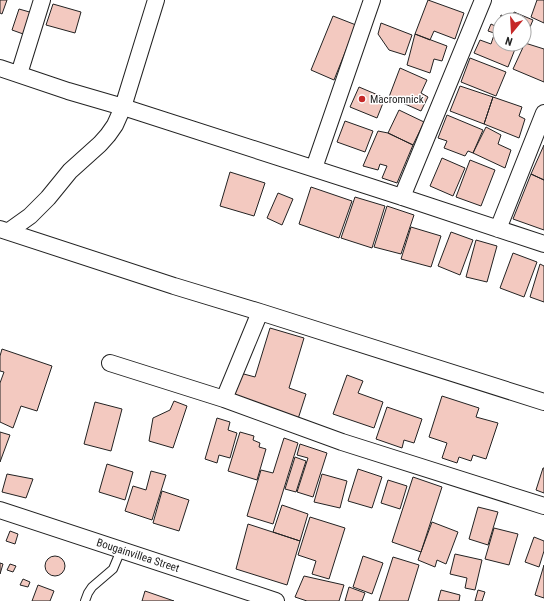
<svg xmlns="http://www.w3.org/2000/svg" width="544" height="601" font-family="'Roboto Condensed',sans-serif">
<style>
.building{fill:#f3c9c0;stroke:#222}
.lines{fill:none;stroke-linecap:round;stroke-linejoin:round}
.lane-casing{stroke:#222;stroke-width:10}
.street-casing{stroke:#222;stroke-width:18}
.lane{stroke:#fff;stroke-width:8}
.street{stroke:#fff;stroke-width:16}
.poi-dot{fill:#c62828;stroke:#fff;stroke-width:1.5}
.labels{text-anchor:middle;stroke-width:3;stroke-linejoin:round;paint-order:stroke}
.poi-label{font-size:11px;fill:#222;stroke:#fff;text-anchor:start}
.street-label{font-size:11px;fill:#222;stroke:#fff}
</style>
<rect width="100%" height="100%" fill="#fff"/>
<path class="building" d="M0 0H7L2 14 0 13Z
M428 0 464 13 455 39 434 31 430 40 415 34Z
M537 0H544V23L531 17Z
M53 4 81 12 75 33 46 25Z
M19 9 33 13 26 35 12 30Z
M514 12 533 20 525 39 524 20H517V18L513 16Z
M501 15 512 19V20H500V35L488 31 491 24 497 27Z
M333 16 356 25 334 80 311 70Z
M381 23 412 35 405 55 389 50 378 34Z
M415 34 447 46 442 61 434 59 430 73 407 65Z
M494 35 500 37V44H517L508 67 474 53 480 40 491 44Z
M525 43 544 49V82L513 69Z
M470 58 506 72 496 96 461 82Z
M400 68 427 80 421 93 428 97 421 111 389 97Z
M460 86 493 97 484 124 450 111Z
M359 87 385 98 377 118 350 107Z
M493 97 522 107 519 116 525 119 519 138 484 124Z
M399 110 424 122 413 145 388 133Z
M447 115 483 130 473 153 468 151 465 156 444 148 447 141 438 138Z
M345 121 373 131 365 152 337 142Z
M486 127 501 135 498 144 511 150 505 168 473 153Z
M378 131 388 133 413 145 397 183 382 178 387 166 380 164 378 170 363 166Z
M544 145V180L531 174Z
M442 158 465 168 453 196 430 186Z
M470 160 495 170 481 206 456 197Z
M230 172 265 183 254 216 220 206Z
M531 174 544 180V230L513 219Z
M311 187 352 201 339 238 299 224Z
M278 193 293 199 282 225 267 218Z
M355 197 385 206 372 248 341 238Z
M387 206 414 215 401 254 374 247Z
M411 227 441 236 431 267 401 259Z
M451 232 473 240 460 275 438 266Z
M476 240 497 246 487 282 466 277Z
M513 253 537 262 524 297 500 288Z
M540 264 544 266V302L530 297Z
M270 328 304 338 289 388 306 394 298 419 234 396 240 373 255 377Z
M2 349 52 366 37 411 21 406 13 428 0 422V383L4 372 0 371V356Z
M347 375 363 381 358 393 383 402 374 428 333 414Z
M442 396 479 408 476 417 498 423 486 459 473 455 471 461 459 457 457 463 442 458 447 443 429 437Z
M174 401 187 406 173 448 149 441 153 418 170 410Z
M95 402 122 409 111 451 84 444Z
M387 407 422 419 414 443 404 440 402 448 376 439Z
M217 418 230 422 228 430 237 433 230 458 219 455 217 463 205 459Z
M0 432 10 435 0 462Z
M240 432 254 436 253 440 260 443 259 447 266 449 257 480 228 471Z
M284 438 298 443 273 524 247 516 261 470 273 473Z
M300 444 327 453 313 497 297 492 308 458 297 455Z
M295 457 306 461 296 492 285 489Z
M107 464 133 472 125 500 99 492Z
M543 468H544V493L536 490Z
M358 469 382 477 372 508 348 501Z
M151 471 166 475 152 520 125 511 133 486 146 490Z
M7 474 33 479 26 498 2 492Z
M322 474 347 481 340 508 314 502Z
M413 477 442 487 421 552 392 542Z
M388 480 407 486 400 509 381 503Z
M162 491 189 500 179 531 153 523Z
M282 505 308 514 300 541 273 532Z
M478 507 498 512 488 545 469 539Z
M310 517 345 528 329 579 312 574 316 561 298 555Z
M432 522 458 532 446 564 437 560 435 567 418 560Z
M248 524 300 541 287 585 236 569Z
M494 528 518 534 509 565 485 559Z
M10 531 18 534 15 544 6 541Z
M534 537 544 541V551L539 567 525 562Z
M455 554 482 560 475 590 465 588 467 578 450 574Z
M363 556 383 563 372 594 353 587Z
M45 566a10 10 0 1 1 20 0a10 10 0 1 1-20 0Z
M393 557 419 565 408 601H379Z
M0 563 3 564 0 574Z
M10 564 16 566 13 572 7 570Z
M544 565V598L535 595Z
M304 576 344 585 339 601H307L295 597Z
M23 579 30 582 28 587 20 585Z
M38 585 54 591 50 601H32Z
M349 587 365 593 362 601H345Z
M441 590 460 595 459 601H438Z
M478 590 485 592 482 601H475Z
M145 591 174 601H142Z"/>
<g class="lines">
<defs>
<path id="lane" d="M85 601 88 593 92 587 113 569 121 550"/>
<path id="street" d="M0 68 68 91 123 107 402 197 544 244
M19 74 42 0
M314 168 372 0
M402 197 483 0
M0 229 174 286 260 312 544 402
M498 229 544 113
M9 231 30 216 48 198 70 171 100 144 108 135 115 125 123 107 156 0
M110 363 224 399 342 442 544 506
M224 399 260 312
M0 510 276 601"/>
</defs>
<use href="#lane" class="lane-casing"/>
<use href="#street" class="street-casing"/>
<use href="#lane" class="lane"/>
<use href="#street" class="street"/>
</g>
<circle class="poi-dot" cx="362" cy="99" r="4"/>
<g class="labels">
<g class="poi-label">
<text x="370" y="103">Macromnick</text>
</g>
<g class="street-label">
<text transform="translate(138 555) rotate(18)" y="4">Bougainvillea Street</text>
</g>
</g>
<g transform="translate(512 32) rotate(198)"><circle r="19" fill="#ffffff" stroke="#a7a7a7"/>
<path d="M0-3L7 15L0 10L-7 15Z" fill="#c62828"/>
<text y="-6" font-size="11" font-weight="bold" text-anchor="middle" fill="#222222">N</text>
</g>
</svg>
